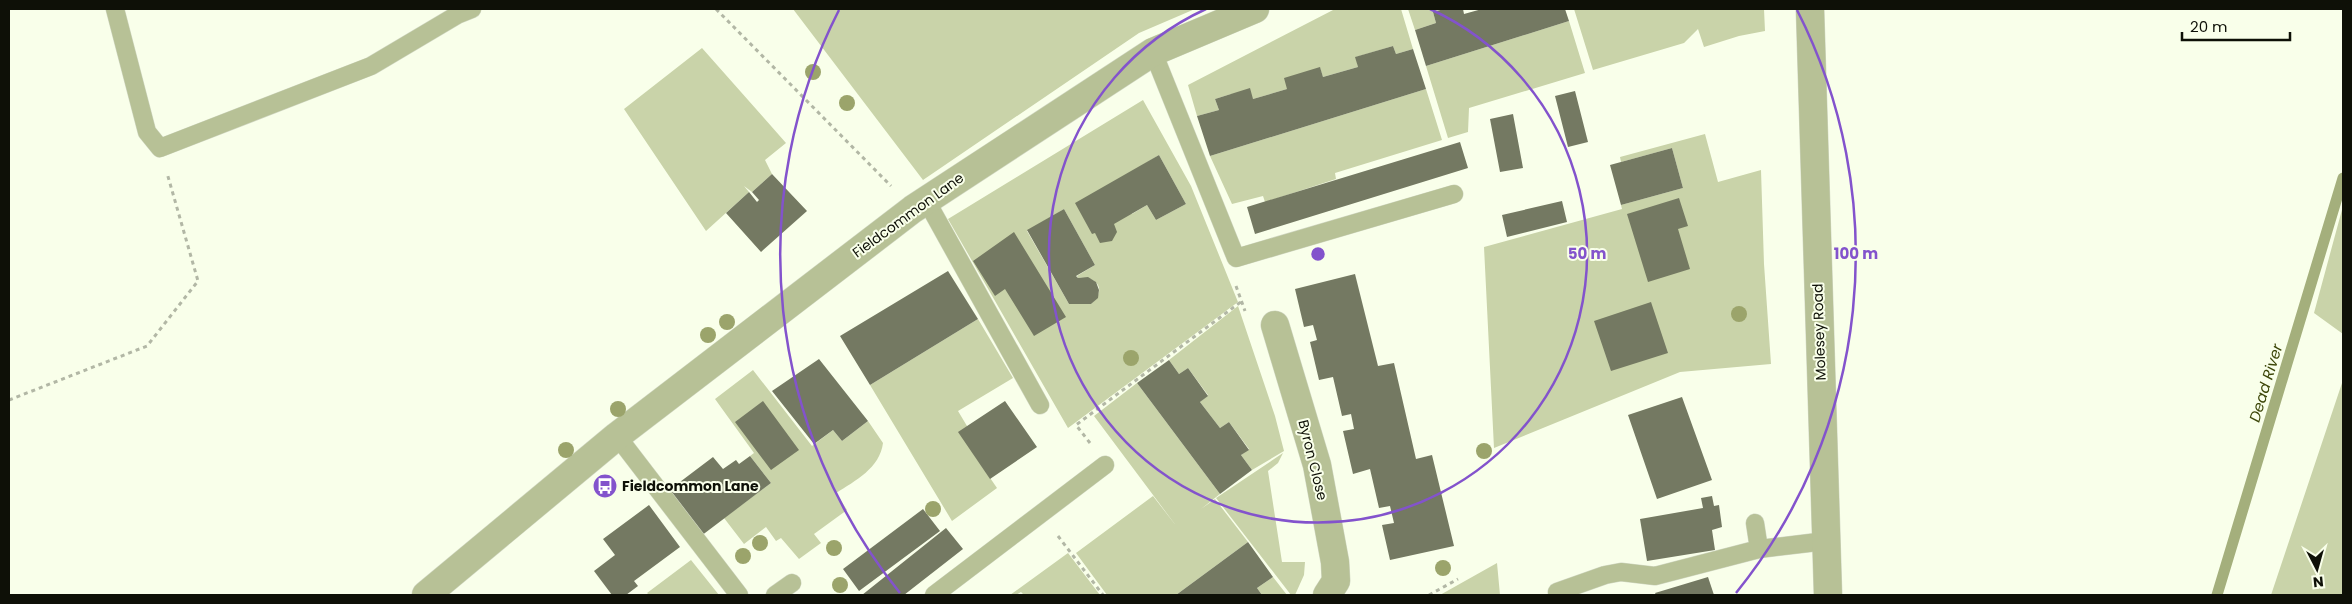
<svg xmlns="http://www.w3.org/2000/svg" width="2352" height="604" font-family="Poppins,sans-serif">
<style>
.green{fill:#c9d3a9;fill-rule:evenodd}
.lines{fill:none;stroke-linecap:round;stroke-linejoin:round}
.stream{stroke:#a4af7c;stroke-width:11}
.building{fill:#747962}
.service-casing{stroke:#d3d9c6;stroke-width:19}
.minor-casing{stroke:#d3d9c6;stroke-width:29}
.tertiary-casing{stroke:#d3d9c6;stroke-width:29}
.path{stroke:#b2b7a5;stroke-width:3;stroke-dasharray:4 4;stroke-linecap:butt}
.service{stroke:#b7c196;stroke-width:18}
.minor{stroke:#b7c196;stroke-width:28}
.tertiary{stroke:#b7c196;stroke-width:28}
.tree{fill:#9ba46b}
.ring{fill:none;stroke:#8353cc;stroke-width:2.5}
.labels{text-anchor:middle;stroke-width:4;stroke-linejoin:round;paint-order:stroke}
.street-label{font-size:14px;fill:#0e1007;stroke:#f9ffea}
.poi-label{font-size:14px;font-weight:bold;fill:#0e1007;stroke:#f9ffea;text-anchor:start}
.water-label{font-size:15px;font-style:italic;fill:#3c4608;stroke:#f9ffea}
.centre{fill:#8353cc;stroke:#f9ffea;stroke-width:2.5}
.ring-label{font-size:15px;text-anchor:middle;font-weight:bold;fill:#8353cc;stroke:#f9ffea;stroke-width:4;stroke-linejoin:round;paint-order:stroke}
</style>
<rect width="100%" height="100%" fill="#f9ffea"/>
<path class="green" d="M793 9H1195L1139 33 923 180Z
M1335 9H1401L1413 49 1396 54 1393 46 1356 57 1358 67 1323 77 1320 68 1287 89 1253 99 1231 94 1215 99 1219 110 1197 116 1188 85Z
M1408 9H1444L1433 12 1436 23 1415 30Z
M1574 9H1764L1765 31 1739 36 1704 47 1698 29 1684 43 1593 70Z
M1569 21 1585 73 1469 108 1468 132 1448 138 1426 66Z
M702 48 786 143 765 160 772 174 752 192 744 186 749 192 706 231 624 109Z
M1426 89 1442 140 1335 173 1336 179 1265 202 1263 196 1232 204 1210 156Z
M1143 100 1191 186 1238 302 1068 428 948 219ZM1159 155 1186 204 1156 220 1147 205 1132 214 1115 182ZM1064 209 1095 265 1077 276 1078 278C1098 276 1107 290 1091 304H1069L1027 231Z
M1705 134 1718 182 1761 170 1764 264 1771 364 1680 372 1494 448 1484 247 1622 209 1621 205 1683 188 1672 148 1621 162 1620 157Z
M2343 206V334L2314 313Z
M1238 306 1275 416 1284 451 1252 470 1241 455 1249 449 1229 422 1220 428 1200 402 1208 395 1188 368 1179 374 1169 360Z
M978 319 1013 378 958 411 967 426 975 456 997 488 952 521 870 385Z
M753 370 812 446 833 430 842 441 868 421 883 443C880 468 855 481 836 493L847 510 814 534 821 543 799 559 781 538 776 541 766 527 744 544 724 518 771 483 750 456 754 453 715 399Z
M2343 380V595H2271Z
M1137 383 1220 494 1201 509 1215 499 1248 542 1176 595H1107L1076 553 1153 496 1177 527 1094 416Z
M1283 453 1278 463 1268 471 1282 562H1305L1304 575 1295 595H1291L1216 498Z
M1068 553 1100 595H1024L1021 592 1016 595H1010Z
M691 560 719 595H649L647 593Z
M1497 563 1500 595H1440Z
M1273 577 1287 595H1262L1257 588Z"/>
<g class="lines">
<path class="stream" d="M2217 595 2343 178"/>
</g>
<path class="building" d="M1444 9H1463L1464 14 1482 9H1565L1569 21 1426 66 1415 30 1436 23 1433 12Z
M1393 46 1396 54 1413 49 1426 89 1210 156 1197 116 1219 110 1215 99 1250 88 1253 99 1287 89 1284 78 1320 67 1323 77 1358 67 1355 57Z
M1575 91 1588 142 1568 147 1555 96Z
M1513 114 1523 168 1500 172 1490 119Z
M1460 142 1468 168 1255 234 1247 207Z
M1672 148 1683 188 1621 205 1610 165Z
M1159 155 1186 204 1156 220 1147 205 1114 224 1117 232 1112 241 1100 243 1095 233 1092 234 1075 203Z
M772 174 807 211 761 252 726 213 749 192 757 202 759 200 752 192Z
M1679 198 1688 226 1678 229 1690 269 1648 282 1627 214Z
M1562 201 1567 222 1507 237 1502 215Z
M1064 209 1095 265 1076 276 1078 278 1088 277 1096 282 1099 290 1098 298 1091 304H1069L1027 230Z
M1014 232 1066 317 1034 336 1005 289 995 296 973 261Z
M948 271 978 319 870 385 840 336Z
M1355 274 1378 366 1394 363 1416 459 1432 455 1454 546 1390 560 1382 525 1394 523 1390 506 1379 508 1370 469 1353 474 1343 431 1354 429 1351 414 1342 416 1333 377 1319 380 1310 342 1317 340 1313 325 1304 327 1295 289Z
M1651 302 1668 353 1611 371 1594 321Z
M819 359 868 421 842 441 833 430 814 444 772 391Z
M1169 360 1179 374 1188 368 1208 396 1200 402 1220 428 1229 422 1249 450 1241 455 1252 470 1220 494 1137 383Z
M1682 397 1712 480 1657 499 1628 415Z
M763 401 799 450 771 470 735 422Z
M1005 401 1037 447 990 479 958 432Z
M750 456 771 483 701 536 668 491 713 457 723 469 736 460 739 464Z
M1712 496 1714 506 1719 505 1722 527 1712 530 1715 550 1647 561 1640 519 1703 508 1701 498Z
M649 505 680 547 634 581 638 586 626 595H612L594 571 615 555 603 539Z
M923 509 940 531 859 591 843 569Z
M946 528 963 549 904 595H862Z
M1248 542 1273 577 1257 588 1262 595H1176Z
M1708 577 1714 595H1656L1655 593Z"/>
<g class="lines">
<defs>
<path id="service" d="M115 9 147 132 160 148 371 66 457 15 472 9
M1153 52 1236 258 1454 194
M926 200 1040 405
M617 436 739 595
M1755 523 1759 549
M1557 592 1605 575 1621 572 1655 576 1759 549 1826 541
M775 595 792 583
M934 595 1105 465"/>
<path id="minor" d="M1275 325 1317 465 1335 562 1336 581 1327 595
M426 595 617 436 913 209 1153 52 1255 9"/>
<path id="tertiary" d="M1810 9 1828 595"/>
</defs>
<use href="#service" class="service-casing"/>
<use href="#minor" class="minor-casing"/>
<use href="#tertiary" class="tertiary-casing"/>
<path class="path" d="M716 9 891 186
M1236 286 1245 311
M9 400 147 346 198 281 167 173
M1090 443 1076 425 1242 301
M1058 536 1103 595
M1429 595 1458 579"/>
<use href="#service" class="service"/>
<use href="#minor" class="minor"/>
<use href="#tertiary" class="tertiary"/>
</g>
<g class="tree">
<circle cx="813" cy="72" r="8"/>
<circle cx="847" cy="103" r="8"/>
<circle cx="1739" cy="314" r="8"/>
<circle cx="727" cy="322" r="8"/>
<circle cx="708" cy="335" r="8"/>
<circle cx="1131" cy="358" r="8"/>
<circle cx="618" cy="409" r="8"/>
<circle cx="566" cy="450" r="8"/>
<circle cx="1484" cy="451" r="8"/>
<circle cx="933" cy="509" r="8"/>
<circle cx="760" cy="543" r="8"/>
<circle cx="834" cy="548" r="8"/>
<circle cx="743" cy="556" r="8"/>
<circle cx="1443" cy="568" r="8"/>
<circle cx="840" cy="585" r="8"/>
</g>
<g class="ring">
<path d="M1430 9A269 269 0 1 1 1206 9"/>
<path d="M900 593A538 538 0 0 1 839 10M1797 10A538 538 0 0 1 1736 593"/>
</g>
<defs>
<symbol id="bus-disc" viewBox="-11 -11 22 22"><circle r="9.5" fill="#8353cc" stroke="#f9ffea"/><path d="M-5-6H5V4H4V6H2V4H-2V6H-4V4H-5ZM-3.5-4V0h7V-4ZM-3.5 1.2v1.5H-2V1.2ZM2 1.2v1.5H3.5V1.2Z" fill="#fff"/></symbol>
</defs>
<g fill-rule="evenodd">
<use href="#bus-disc" x="591" y="472" width="28" height="28"/>
</g>
<g class="labels">
<g class="street-label">
<text transform="translate(908 215) rotate(-36)" y="5">Fieldcommon Lane</text>
<text transform="translate(1819 332) rotate(-92)" y="5">Molesey Road</text>
<text transform="translate(1313 460) rotate(76)" y="5">Byron Close</text>
</g>
<g class="poi-label">
<text x="622" y="491">Fieldcommon Lane</text>
</g>
<g class="water-label">
<text transform="translate(2266 383) rotate(-73)" y="5">Dead River</text>
</g>
</g>
<circle cx="1318" cy="254" r="8" class="centre"/>
<g class="ring-label">
<text x="1587" y="259">50 m</text>
<text x="1856" y="259">100 m</text>
</g>
<rect width="2352" height="604" fill="none" stroke="#0e1007" stroke-width="20"/>
<g transform="translate(2317 569) rotate(174)" stroke="#f9ffea" stroke-width="4" paint-order="stroke">
<path d="M0-4L9 19L0 12L-9 19Z" fill="#0e1007"/>
<text y="-8" font-size="14" font-weight="bold" text-anchor="middle" fill="#0e1007">N</text>
</g>
<path d="M2182 32v8h108v-8" fill="none" stroke="#0e1007" stroke-width="2.5"/>
<text x="2190" y="32" font-size="15" fill="#0e1007" stroke="#f9ffea" stroke-width="4" paint-order="stroke">20 m</text>
</svg>
